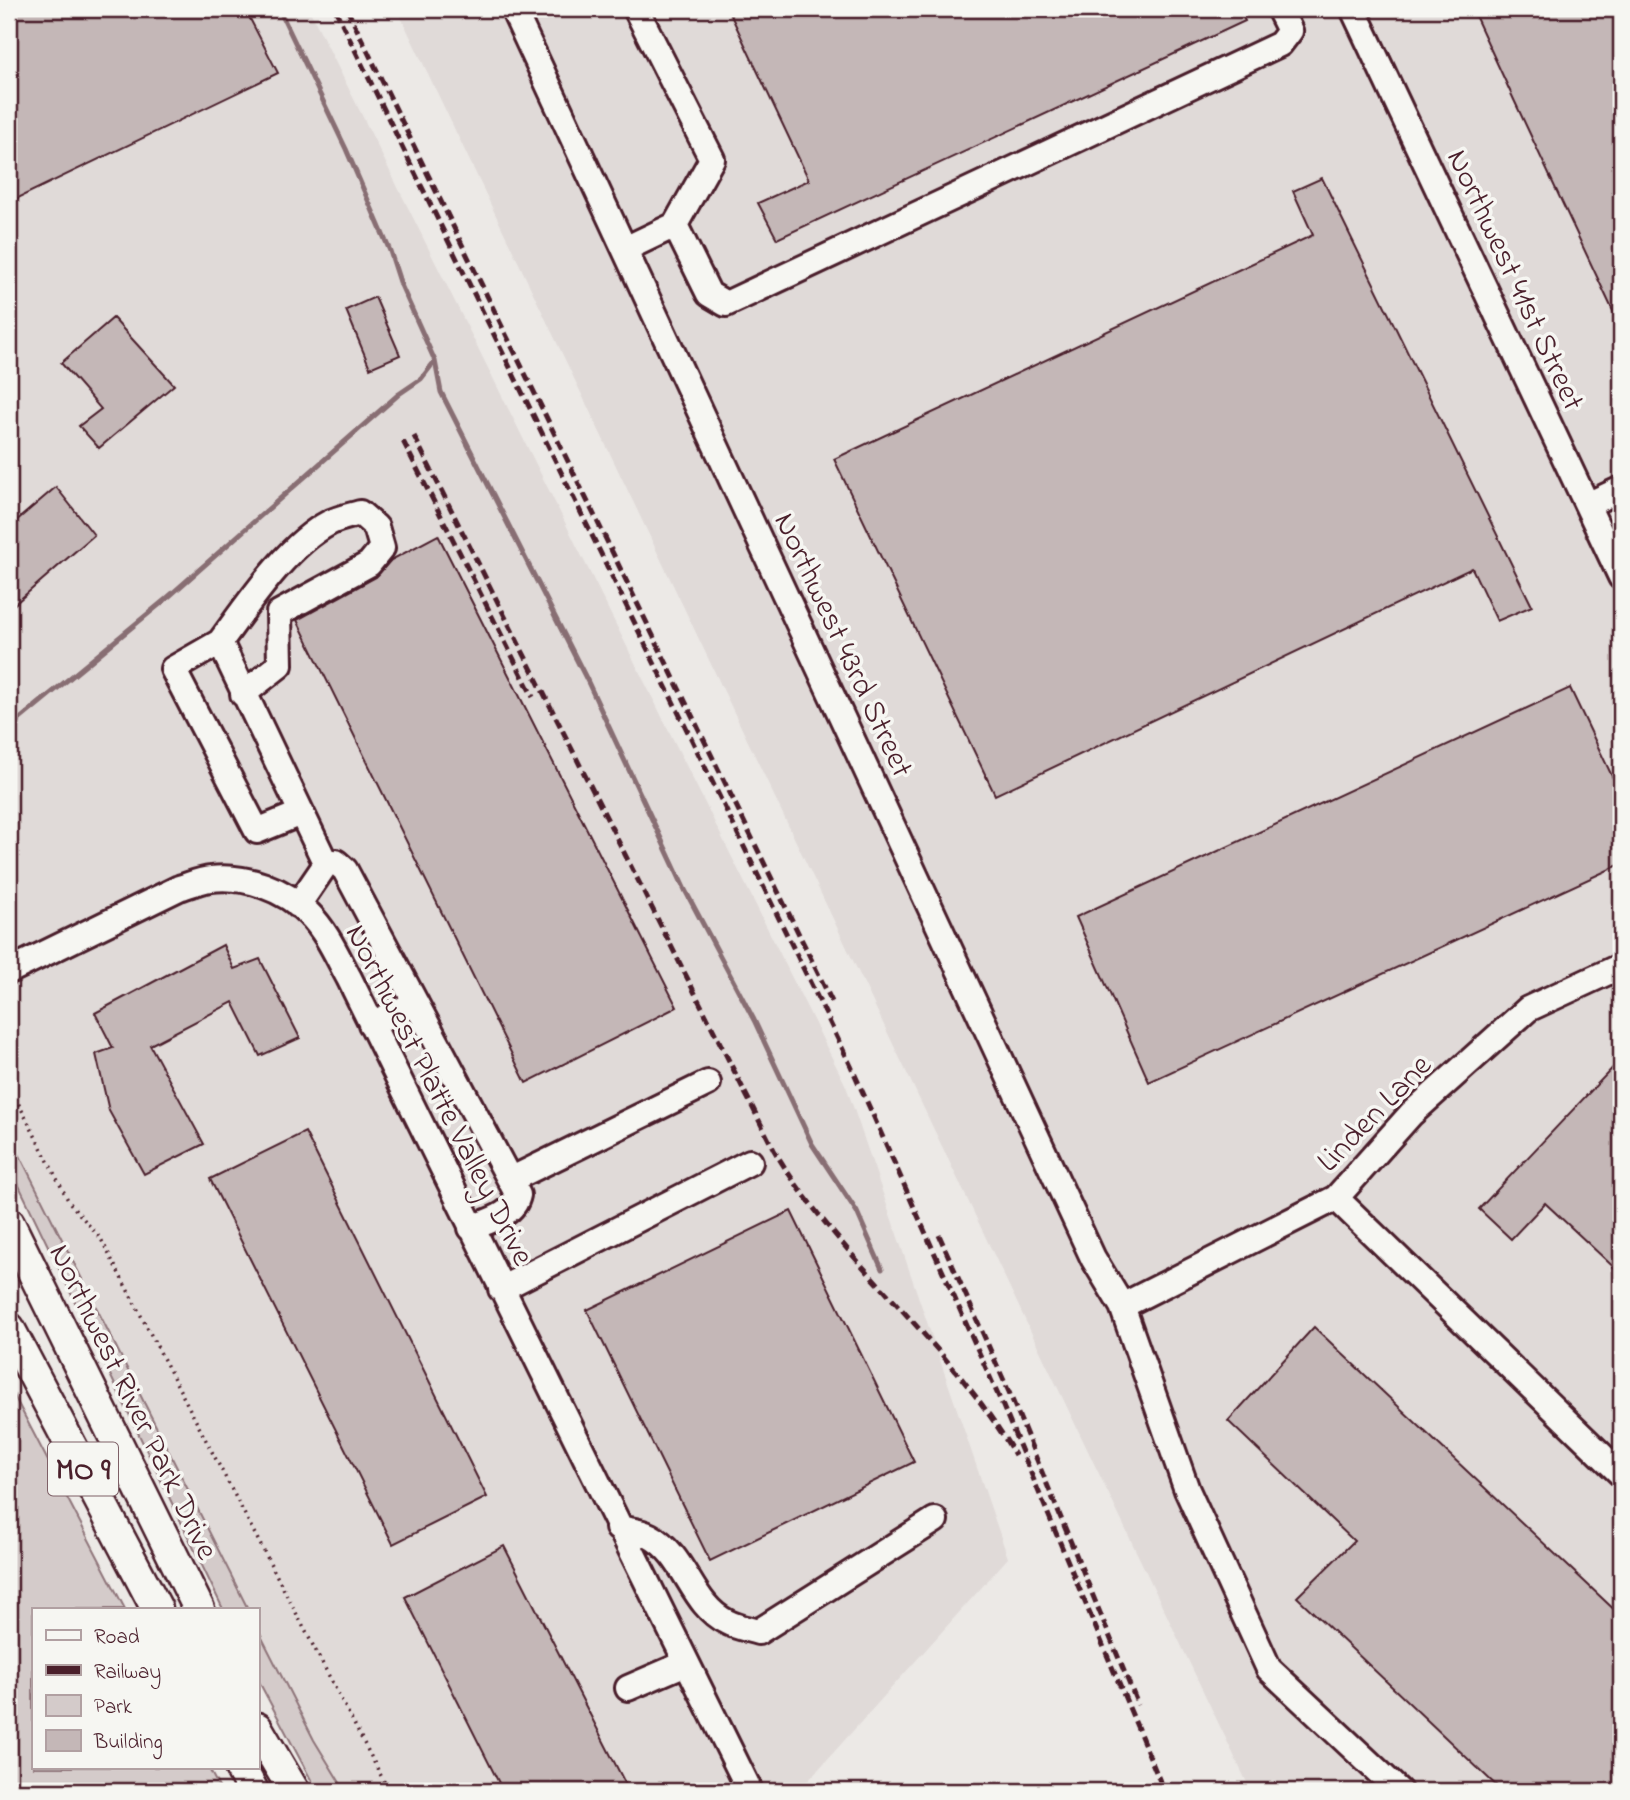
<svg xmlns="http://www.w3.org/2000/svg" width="1630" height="1800" font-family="'Indie Flower',sans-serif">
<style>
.built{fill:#e0dad8}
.green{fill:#d4cbca;stroke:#8f757a;stroke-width:2}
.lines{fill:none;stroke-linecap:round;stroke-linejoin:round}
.stream{stroke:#886e73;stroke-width:5}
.building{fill:#c4b7b7;stroke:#4a1f2b;stroke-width:2}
.minor-casing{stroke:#4a1f2b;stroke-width:30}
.major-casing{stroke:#4a1f2b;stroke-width:35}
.path{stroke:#4a1f2b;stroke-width:3.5;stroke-dasharray:2 5;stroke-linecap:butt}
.minor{stroke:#f6f6f2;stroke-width:24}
.major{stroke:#f6f6f2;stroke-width:30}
.rail{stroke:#4a1f2b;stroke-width:5;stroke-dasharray:10 5;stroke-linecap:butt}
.labels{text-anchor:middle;stroke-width:7;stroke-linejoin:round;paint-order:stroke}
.shield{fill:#f6f6f2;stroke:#7e6067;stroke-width:2}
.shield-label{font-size:30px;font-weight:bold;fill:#4a1f2b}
.street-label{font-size:32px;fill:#4a1f2b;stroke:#f6f6f2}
</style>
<rect width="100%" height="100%" fill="#ece9e6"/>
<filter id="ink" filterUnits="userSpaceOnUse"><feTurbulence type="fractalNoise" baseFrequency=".0143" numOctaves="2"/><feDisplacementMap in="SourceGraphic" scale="14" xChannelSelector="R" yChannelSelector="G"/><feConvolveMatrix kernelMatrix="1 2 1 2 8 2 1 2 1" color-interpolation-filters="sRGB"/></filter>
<g filter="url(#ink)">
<path class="built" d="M9 9H309L846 1086 1008 1558 799 1791H345L314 1740 257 1628V1609H248L9 1134Z
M397 9H1621V1791H1251Z"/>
<path class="green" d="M9 1134 248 1609H223L9 1165Z
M9 1386 125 1609H33V1767H208L221 1791H9Z
M257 1628 314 1740 345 1791H317L257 1678Z"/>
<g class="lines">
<path class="stream" d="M279 9 346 149 390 251 401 285 435 361 441 392 587 680 685 890 754 1020 812 1144 857 1212 882 1269
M9 728 166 599 399 394 421 379 435 361"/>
</g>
<path class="building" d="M9 9H245L278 73 14 200 9 190Z
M728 9H1239L1245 21 777 239 758 203 809 180Z
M1472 9H1621V328L1515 102Z
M1322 178 1532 606 1497 621 1472 568 995 795 834 459 1313 235 1293 191Z
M375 297 400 355 370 368 346 310Z
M113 318 174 385 99 448 79 426 101 409 61 363Z
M56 487 94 535 9 609V527Z
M438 535 677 1007 526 1083 297 620 376 577 391 560Z
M1570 688 1621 795V864L1149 1082 1076 917Z
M223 945 234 969 260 959 300 1038 260 1056 233 1002 150 1045 204 1144 144 1174 109 1111 96 1054 113 1048 95 1013Z
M1621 1059V1274L1545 1203 1511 1239 1479 1209Z
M305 1132 487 1497 393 1544 210 1179Z
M791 1211 914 1462 710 1561 587 1310Z
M1314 1327 1621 1616V1791H1502L1297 1597 1354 1541 1228 1421Z
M504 1546 629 1791H503L405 1597Z"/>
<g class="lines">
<defs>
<path id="minor" d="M513 9 1093 1258 1122 1306 1187 1490 1269 1669 1399 1791
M636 9 712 159 675 225 709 294 726 304 1280 44 1290 31 1279 9
M1353 9 1621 577
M625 249 675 225
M1587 505 1621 489
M220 642 173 669 257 831 301 813
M243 694 280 665 279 613 369 564 382 548 376 527 360 513C350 516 338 518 329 523 287 545 248 604 220 642L326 864
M298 905 326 864 336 862 345 870 518 1195C514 1215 488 1221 471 1228
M9 971 179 888C189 885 200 880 211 879 245 875 285 889 309 914 327 932 337 956 349 978L750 1791
M371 1024 416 1003
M510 1180 708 1083
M1336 1198 1621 1474
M501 1289 750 1162
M1122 1306 1336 1198 1411 1114 1528 1009 1621 966
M618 1528C628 1530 641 1531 650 1536 686 1555 691 1605 727 1622 736 1627 748 1629 758 1632L935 1520
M628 1688 686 1663"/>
<path id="major" d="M9 1223 199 1609
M9 1328 157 1609
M257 1728 294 1791
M240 1767 253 1791"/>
</defs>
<use href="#minor" class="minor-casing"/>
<use href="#major" class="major-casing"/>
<path class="path" d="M9 1085 69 1202 101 1239 389 1791"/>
<use href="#minor" class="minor"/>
<use href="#major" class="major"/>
<path class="rail" d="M335 9 851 1066 1002 1404 1164 1791
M347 9 834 1006
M414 436 774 1150C840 1262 950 1342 1015 1455
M403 441 533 697
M939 1235 1009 1392 1138 1705"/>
</g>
</g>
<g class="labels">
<rect class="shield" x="48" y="1442.5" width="70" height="53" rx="5"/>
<g class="shield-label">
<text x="83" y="1479">MO 9</text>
</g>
<g class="street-label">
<text transform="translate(1517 279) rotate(65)" y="11">Northwest 41st Street</text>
<text transform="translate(845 644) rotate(65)" y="11">Northwest 43rd Street</text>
<text transform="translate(441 1094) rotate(63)" y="11">Northwest Platte Valley Drive</text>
<text transform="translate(1373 1112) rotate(-46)" y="11">Linden Lane</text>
<text transform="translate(135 1401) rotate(64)" y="11">Northwest River Park Drive</text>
</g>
</g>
<rect width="1630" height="1800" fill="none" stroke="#f6f6f2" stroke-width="35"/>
<rect x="18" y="18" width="1595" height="1765" fill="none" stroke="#4a1f2b" stroke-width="2.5" filter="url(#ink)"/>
<rect x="32" y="1608" width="228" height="161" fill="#f6f6f2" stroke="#b1a0a2" stroke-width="2"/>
<rect x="46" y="1630" width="35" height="10" fill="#f6f6f2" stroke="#b1a0a2" stroke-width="2"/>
<text x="94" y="1643" font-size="21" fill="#4a1f2b">Road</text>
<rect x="46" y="1665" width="35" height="10" fill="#4a1f2b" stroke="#b1a0a2" stroke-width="2"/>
<text x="94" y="1678" font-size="21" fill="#4a1f2b">Railway</text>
<rect x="46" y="1695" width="35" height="21" fill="#d4cbca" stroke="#b1a0a2" stroke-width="2"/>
<text x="94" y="1713" font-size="21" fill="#4a1f2b">Park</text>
<rect x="46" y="1730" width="35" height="21" fill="#c4b7b7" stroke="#b1a0a2" stroke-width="2"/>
<text x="94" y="1748" font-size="21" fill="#4a1f2b">Building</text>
</svg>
